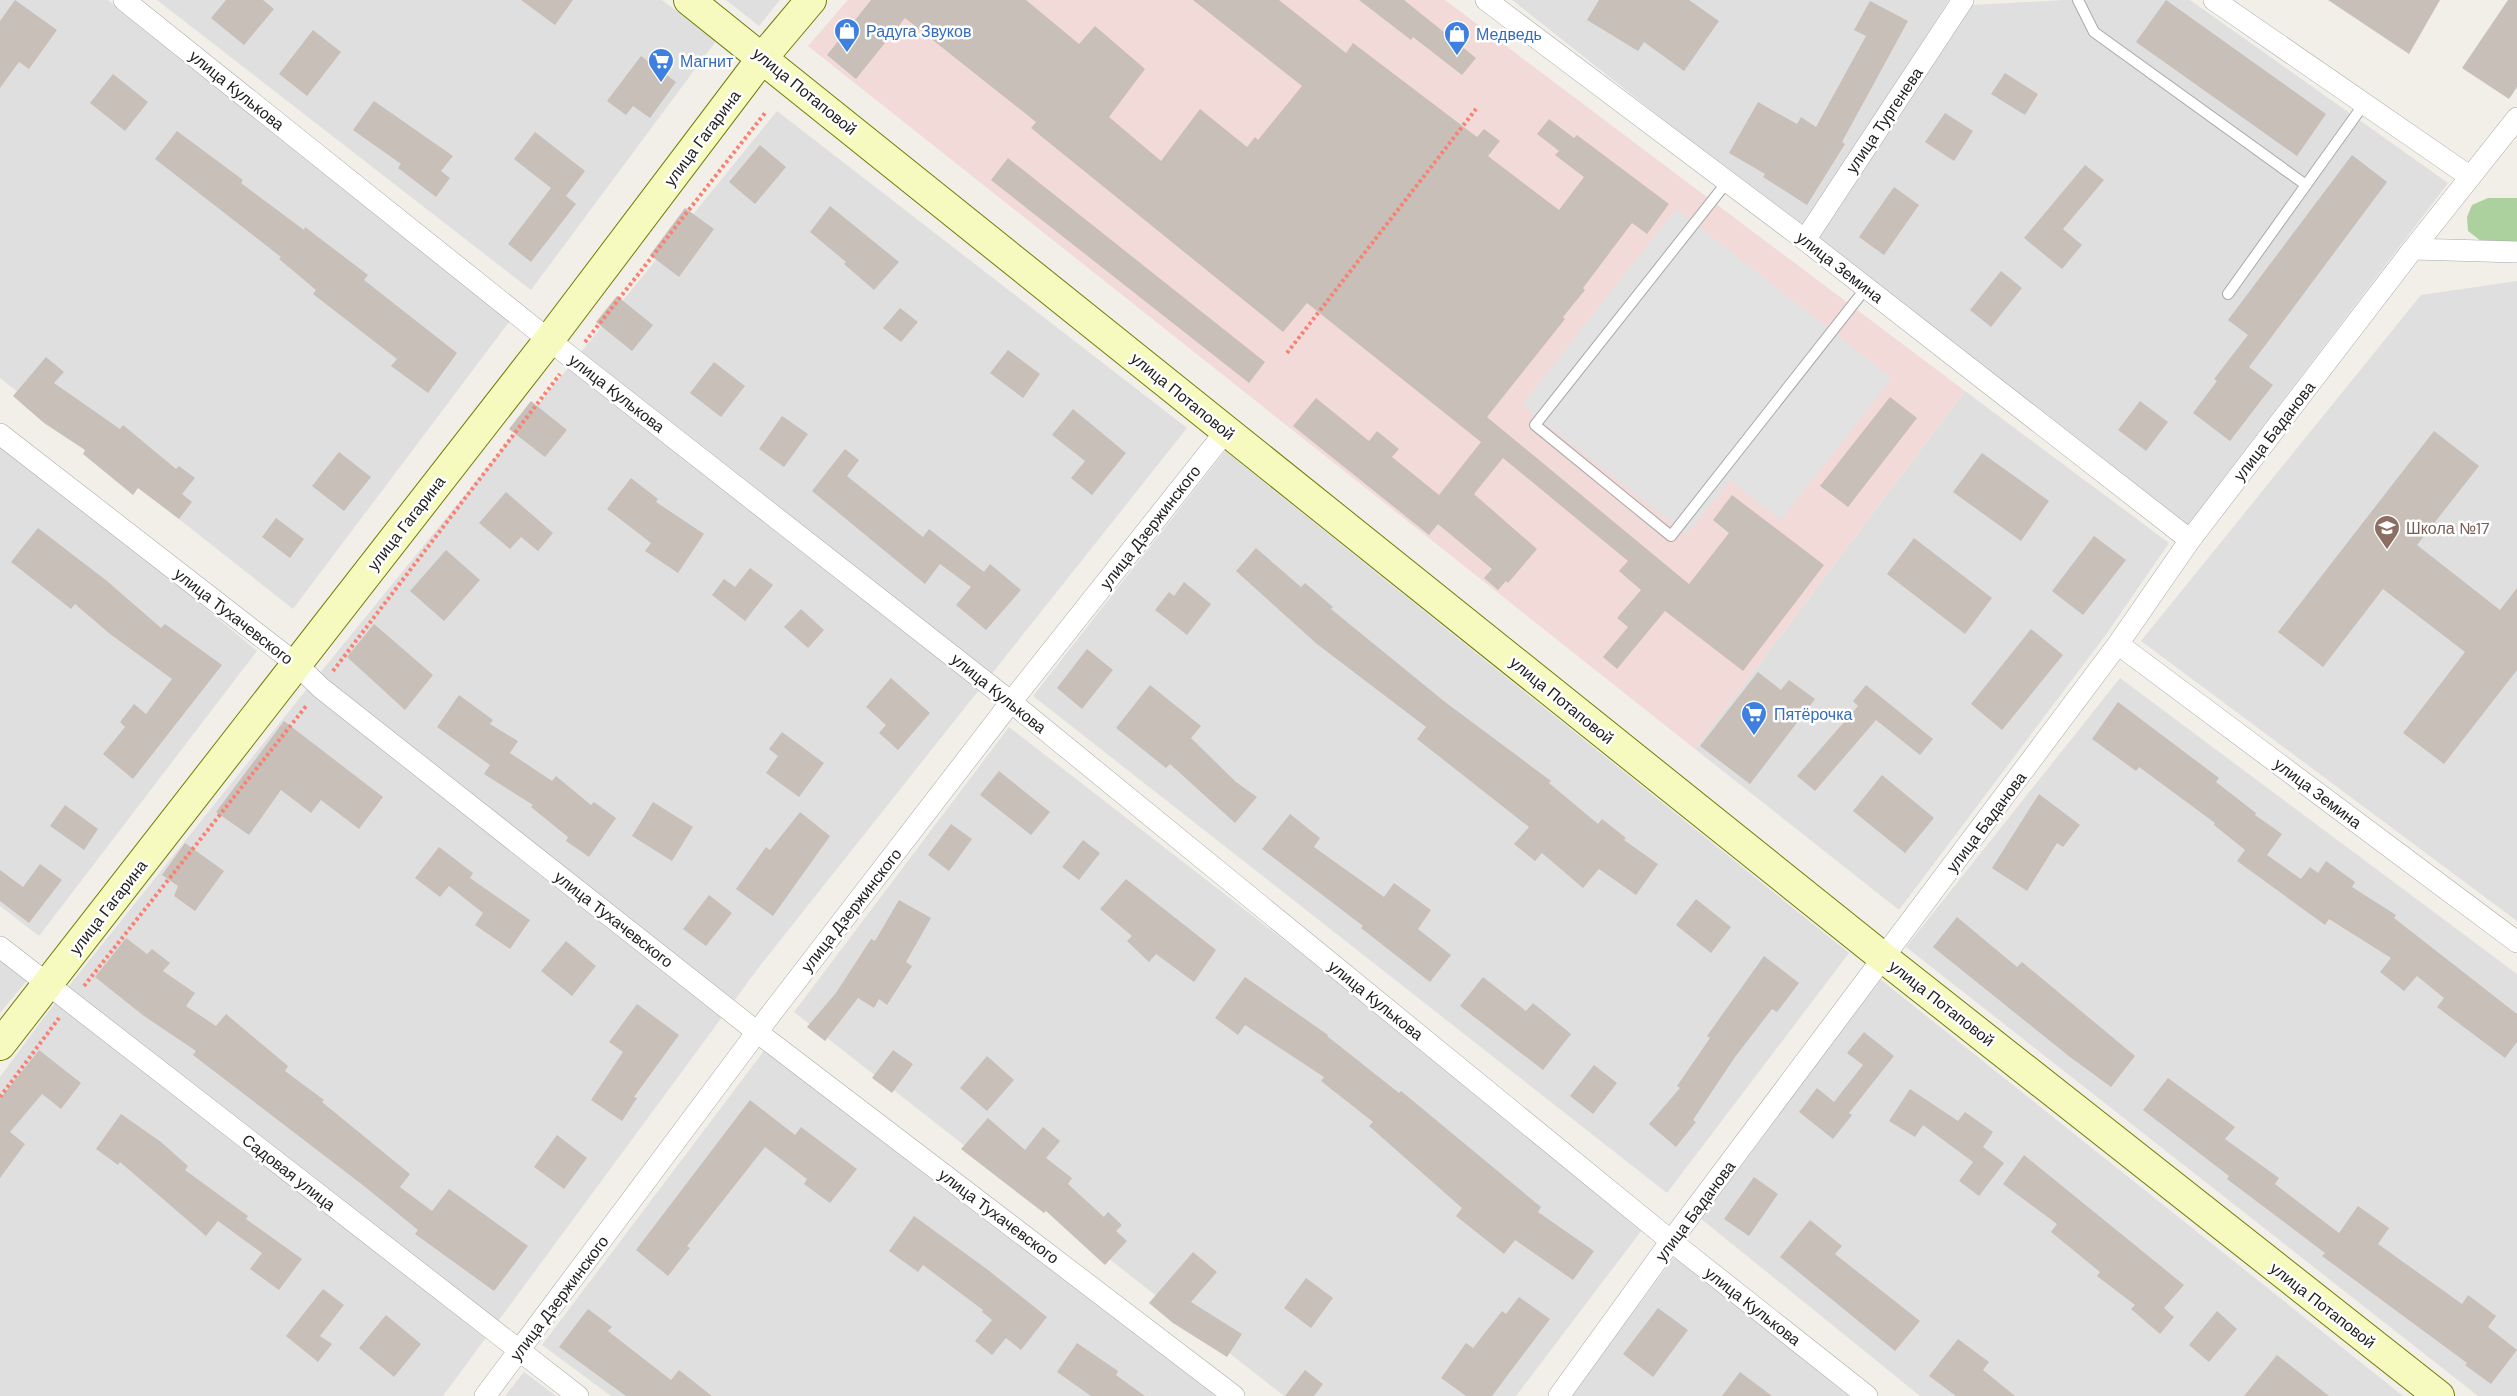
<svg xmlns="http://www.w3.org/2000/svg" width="2517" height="1396" font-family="'DM Sans',sans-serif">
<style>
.residential{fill:#e0dfdf}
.commercial{fill:#f2dad9}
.forest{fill:#add19e}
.parking{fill:#e2e2e2}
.building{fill:#c7bfb8}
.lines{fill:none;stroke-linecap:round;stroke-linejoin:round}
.lane-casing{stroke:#a9a9a9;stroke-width:12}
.street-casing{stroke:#a9a9a9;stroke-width:22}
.secondary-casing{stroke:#707d05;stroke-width:32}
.path{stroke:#fa8072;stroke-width:4;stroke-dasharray:3 3;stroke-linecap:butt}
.lane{stroke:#fff;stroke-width:10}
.street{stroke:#fff;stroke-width:21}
.secondary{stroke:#f7fabf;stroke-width:30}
.labels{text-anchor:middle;stroke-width:5;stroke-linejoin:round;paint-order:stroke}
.shop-label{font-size:16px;fill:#366cbe;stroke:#fff;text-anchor:start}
.street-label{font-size:16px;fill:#222;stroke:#fff}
.education-label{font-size:16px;fill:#785e54;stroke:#fff;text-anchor:start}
</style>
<rect width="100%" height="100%" fill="#f2efe9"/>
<path class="residential" d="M0 0H108L509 322 293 609 0 378Z
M157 0H662L716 41 531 290Z
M726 0H780L759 26Z
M1512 0H1949L1803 230Z
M2065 0H2190L2448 183 2188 525 1815 237 1971 5Z
M777 111 1187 428 759 967 443 1396H0V1077L48 1012 298 700Z
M2517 281V921L2141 641 2421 295Z
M1965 391 2169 543 2105 636 1899 910 1695 749Z
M0 437 257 651 39 936 0 906Z
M1225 451 1849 953 1667 1193 1033 696Z
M2120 678 2517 974V1396H2478L1906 947Z
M1009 727 1648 1222 1516 1396H1284L794 1012Z
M0 957 28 979 0 1013Z
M1880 979 2403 1396H1920L1700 1218Z
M769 1044 1217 1396H611L542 1345Z
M1675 1256 1849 1396H1571Z
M524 1372 556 1396H505Z"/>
<path class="commercial" d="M848 0H1445L1965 391 1695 749 808 46Z"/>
<path class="forest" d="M2488 198H2517V245L2481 241 2468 231 2467 217 2472 205Z"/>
<path class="parking" d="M1676 209 1892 378 1781 520 1730 480 1687 534 1522 405Z"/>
<path class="building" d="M15 0 57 30 29 69 19 62 0 88V21Z
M226 0H263L274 9 244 45 211 18Z
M521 0H573L555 25Z
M871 0H1026L1079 44 1095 26 1145 69 1109 117 1161 161 1200 109 1247 147 1255 137 1258 140 1302 86 1193 0H1279L1346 53 1353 43 1477 137 1484 129 1500 141 1488 156 1559 210 1584 177 1555 155 1559 151 1537 134 1549 119 1574 138 1577 135 1669 204 1647 234 1632 223 1583 288 1585 290 1563 317 1565 319 1487 417 1689 584 1729 533 1713 520 1732 495 1824 565 1743 671 1665 611 1617 669 1603 657 1628 627 1617 618 1641 590 1619 571 1628 561 1503 458 1474 494 1537 549 1508 583 1506 581 1498 590 1484 578 1492 569 1438 524 1429 535 1293 426 1316 398 1369 441 1377 431 1399 449 1392 457 1439 495 1481 442 1307 303 1283 332 1031 128 1036 122 905 18 856 79 827 55Z
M1359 0H1404L1476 58 1462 75 1413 37 1411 40Z
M1599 0H1689L1719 21 1684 71 1644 42 1638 51 1587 20Z
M2166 0 2326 114 2297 156 2136 42Z
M2328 0H2440L2409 54Z
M2508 0H2517V87L2509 99 2462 68Z
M1870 1 1908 21 1842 142 1845 144 1807 205 1763 177 1765 174 1729 153 1758 102 1797 124 1801 117 1816 127 1866 36 1854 30Z
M313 30 341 52 307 96 279 74Z
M641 56 676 82 650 118 633 106 626 115 607 101Z
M2005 73 2038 94 2025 115 1991 94Z
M113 74 148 102 125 131 90 103Z
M374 101 453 156 441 171 450 178 436 197 398 168 401 164 353 130Z
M1945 113 1973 131 1954 161 1925 142Z
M177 131 243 180 241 183 304 230 305 227 368 275 364 280 457 353 428 393 391 366 397 359 313 294 316 290 279 259 281 257 155 159Z
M535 132 585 171 566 196 576 204 531 262 508 244 551 188 514 159Z
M760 145 786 167 755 204 729 182Z
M2352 155 2387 182 2249 367 2273 385 2230 441 2193 413 2217 381 2214 379 2248 335 2228 320Z
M1008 158 1265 362 1249 383 991 180Z
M2085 165 2104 180 2063 229 2082 245 2062 269 2024 238Z
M1894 187 1919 205 1884 255 1859 237Z
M830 206 899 262 874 290 844 264 846 262 810 232Z
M685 208 714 229 679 277 650 255Z
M2001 271 2022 288 1991 327 1970 310Z
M617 296 653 325 632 351 596 322Z
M900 308 918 322 901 342 883 328Z
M1008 350 1040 374 1023 398 990 373Z
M46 357 64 372 54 383 120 429 123 425 176 469 179 466 195 478 182 494 192 502 179 519 138 488 133 495 83 454 85 450 44 423 13 396Z
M714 362 745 386 721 417 690 393Z
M1890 397 1917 418 1848 507 1820 486Z
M531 401 567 430 545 457 509 429Z
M2140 401 2168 422 2146 451 2118 430Z
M1073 409 1126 453 1092 495 1071 478 1085 461 1052 435Z
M782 416 808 434 784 467 759 449Z
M2434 431 2479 466 2417 545 2500 610 2517 588V670L2444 764 2403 733 2465 652 2383 589 2323 667 2278 632Z
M845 449 859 460 847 476 923 537 929 529 984 572 990 564 1021 590 986 630 956 605 971 587 940 564 925 584 812 491Z
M339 452 371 477 344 511 312 486Z
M1982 453 2049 501 2021 541 1953 492Z
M631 478 658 499 656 502 704 534 678 573 645 551 651 543 607 509Z
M506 492 553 533 538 551 521 537 510 549 479 523Z
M276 518 304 539 290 558 262 537Z
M38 528 107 581 161 628 165 624 222 665 133 779 103 754 125 727 120 722 134 704 146 714 172 679 110 634 75 604 71 609 11 562Z
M2094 536 2126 560 2083 615 2052 591Z
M1914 538 1992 598 1965 634 1887 574Z
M1256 548 1301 587 1305 583 1333 607 1331 609 1445 702 1551 781 1549 783 1598 824 1602 819 1626 838 1624 840 1658 864 1636 895 1599 869 1583 888 1542 853 1535 861 1514 844 1529 827 1417 739 1426 727 1317 644 1236 571Z
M446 550 480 580 444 621 410 591Z
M750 568 773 585 745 621 712 595 724 579 735 587Z
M1184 582 1211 604 1187 635 1155 610 1169 592 1174 596Z
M801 609 824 630 808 648 784 627Z
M374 624 433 675 405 710 347 657Z
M2031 629 2063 655 2002 730 1971 704Z
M1087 649 1113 670 1082 709 1057 688Z
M1758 672 1781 690 1789 680 1815 699 1750 784 1700 746Z
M891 678 930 713 898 750 879 733 886 725 866 707Z
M1150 685 1201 726 1191 738 1236 782 1257 797 1235 823 1170 764 1166 768 1116 728Z
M1866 685 1933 739 1920 755 1876 720 1815 791 1797 776 1858 706 1853 701Z
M459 695 493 720 490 724 518 741 510 753 552 781 556 776 591 805 594 802 616 818 589 857 566 841 568 837 531 807 533 805 484 774 490 765 437 727Z
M2118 702 2219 778 2216 782 2256 813 2255 815 2282 834 2267 855 2301 879 2310 867 2318 873 2326 861 2355 882 2352 887 2396 915 2394 918 2517 1014V1042L2505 1058 2437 1007 2444 998 2417 976 2404 991 2380 972 2391 958 2329 919 2325 925 2237 861 2245 850 2214 825 2215 823 2139 767 2136 771 2092 739Z
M284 721 383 797 359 829 321 800 311 813 281 790 249 835 216 812Z
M782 732 824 763 799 797 766 773 778 756 769 749Z
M999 771 1050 812 1031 835 980 795Z
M1882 775 1934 818 1905 853 1853 811Z
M2039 794 2080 825 2063 847 2057 843 2027 891 1992 868Z
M653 802 693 827 672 861 632 836Z
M65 805 98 829 84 850 50 826Z
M800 812 830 836 773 916 736 889 766 847 770 850Z
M1290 814 1320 838 1314 847 1384 897 1394 883 1431 910 1418 929 1451 955 1430 982 1361 928 1363 926 1262 849Z
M951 824 972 839 949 871 928 855Z
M1083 840 1100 853 1079 880 1062 867Z
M185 843 224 871 195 911 174 896 178 886 162 875Z
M439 847 473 873 470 878 530 920 510 949 475 925 483 913 449 886 440 897 415 878Z
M40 864 62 880 29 923 0 901V870L23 887Z
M1126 879 1216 950 1194 982 1156 954 1149 962 1127 941 1132 936 1100 909Z
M709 895 732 913 706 946 683 929Z
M1696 899 1731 927 1711 953 1676 925Z
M899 900 931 918 906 962 912 966 887 1005 879 999 874 1008 858 998 825 1041 807 1027 836 993 871 939 875 941Z
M1957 917 2017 967 2022 962 2135 1056 2111 1087 2070 1057 1933 947Z
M126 938 147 954 152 949 170 963 163 971 195 993 186 1006 216 1026 226 1014 288 1066 285 1071 324 1100 322 1102 410 1174 400 1187 432 1211 449 1189 528 1246 494 1291 415 1234 418 1230 364 1186 193 1055 196 1051 144 1016 95 977Z
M566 941 596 966 572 996 541 971Z
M1764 956 1799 983 1777 1012 1772 1009 1735 1057 1693 1120 1696 1122 1676 1147 1649 1124 1680 1088 1677 1086 1710 1038 1707 1036Z
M1245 977 1328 1035 1327 1036 1399 1093 1401 1091 1541 1207 1538 1212 1594 1251 1573 1280 1515 1240 1504 1254 1456 1216 1462 1208 1369 1126 1373 1122 1321 1081 1324 1077 1245 1025 1238 1035 1215 1018Z
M1483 977 1526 1011 1533 1003 1571 1034 1543 1070 1460 1006Z
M637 1004 679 1035 634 1097 637 1098 622 1121 591 1100 623 1052 609 1042Z
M1864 1032 1894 1056 1849 1113 1852 1115 1833 1139 1799 1112 1817 1088 1834 1102 1863 1065 1847 1053Z
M39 1050 81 1083 61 1109 42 1094 10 1132 25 1144 0 1178V1099Z
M893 1050 913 1064 892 1093 872 1078Z
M987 1056 1014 1080 987 1111 960 1088Z
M1594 1065 1617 1083 1593 1114 1570 1096Z
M2168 1078 2235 1127 2225 1139 2279 1178 2275 1184 2339 1233 2358 1206 2389 1228 2378 1244 2462 1304 2468 1295 2496 1316 2488 1327 2517 1350 2491 1384 2465 1365 2467 1363 2322 1256 2325 1253 2227 1179 2229 1176 2143 1110Z
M1910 1089 1958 1121 1965 1112 1993 1132 1983 1147 2004 1163 1979 1196 1959 1181 1973 1162 1923 1125 1915 1137 1889 1121Z
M750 1100 795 1135 801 1127 857 1169 830 1203 804 1184 807 1179 765 1147 687 1246 690 1248 668 1276 636 1250Z
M121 1114 161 1142 188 1166 185 1170 248 1216 246 1219 302 1259 279 1290 250 1269 262 1253 218 1221 206 1236 120 1162 118 1165 96 1149Z
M988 1118 1025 1150 1043 1127 1060 1141 1046 1158 1072 1178 1068 1184 1104 1217 1108 1212 1122 1225 1116 1231 1127 1241 1105 1265 1046 1211 1044 1213 961 1149Z
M557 1135 587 1158 564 1189 534 1167Z
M2024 1155 2184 1285 2164 1308 2174 1317 2160 1334 2131 1309 2135 1305 2097 1276 2100 1272 2051 1232 2057 1224 2003 1184Z
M1754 1177 1778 1194 1749 1236 1724 1219Z
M914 1216 988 1270 1047 1317 1021 1350 1006 1338 992 1355 975 1341 992 1320 982 1312 983 1310 923 1265 918 1272 889 1251Z
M1810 1220 1842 1246 1835 1254 1920 1321 1895 1351 1780 1257Z
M1193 1252 1217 1272 1191 1302 1242 1334 1227 1357 1173 1323 1149 1303Z
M1306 1278 1333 1298 1311 1328 1284 1308Z
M323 1289 344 1305 320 1336 332 1344 318 1362 286 1336Z
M1519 1297 1550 1319 1492 1396H1466L1441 1378 1466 1343 1473 1348 1502 1311 1506 1314Z
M1658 1308 1688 1330 1653 1377 1623 1354Z
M588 1309 612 1327 608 1331 671 1380 679 1370 712 1396H626L559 1347Z
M2217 1311 2237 1329 2209 1362 2189 1345Z
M386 1315 421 1344 394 1377 359 1348Z
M1958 1339 1989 1362 1983 1370 2015 1396H1956L1929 1376Z
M1077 1343 1118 1371 1116 1375 1145 1396H1091L1057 1372Z
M2277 1355 2329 1396H2244Z
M1305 1370 1323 1384 1314 1396H1285Z
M1740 1372 1772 1396H1722Z"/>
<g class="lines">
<defs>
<path id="lane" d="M2078 0 2094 32 2306 185 2364 104
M1727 182 1535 425 1671 536 1866 288
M2228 294 2306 185"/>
<path id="street" d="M124 0 549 340 1011 702 1671 1241 1867 1396
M1486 0 1805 240 2190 540
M2214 0 2469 176
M1805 240 1963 0
M2413 249 2517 118
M0 434 295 663 321 688 757 1032 1234 1396
M2118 644 2517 942
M0 947 578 1396
M485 1396 757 1032 1011 702 1226 431
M1559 1396 1671 1241 2118 644 2190 540 2413 249 2517 252"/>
<path id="secondary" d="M689 0 1885 959 2439 1396
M0 1045 549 340 763 57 811 0"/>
</defs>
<use href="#lane" class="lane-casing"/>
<use href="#street" class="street-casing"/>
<use href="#secondary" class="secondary-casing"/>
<path class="path" d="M585 342 765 113
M1287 353 1476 109
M333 671 560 374
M84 986 307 705
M0 1097 59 1018"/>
<use href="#lane" class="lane"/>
<use href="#street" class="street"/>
<use href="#secondary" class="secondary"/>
</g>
<defs>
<symbol id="shop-pin" viewBox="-11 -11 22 30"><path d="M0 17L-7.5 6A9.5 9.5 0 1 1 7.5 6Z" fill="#3f7fe0" stroke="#fff"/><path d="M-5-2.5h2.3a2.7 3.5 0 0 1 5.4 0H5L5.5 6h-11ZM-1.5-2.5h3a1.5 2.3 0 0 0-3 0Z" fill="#fff"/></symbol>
<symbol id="supermarket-pin" viewBox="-11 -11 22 30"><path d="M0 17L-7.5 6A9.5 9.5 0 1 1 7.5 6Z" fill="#3f7fe0" stroke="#fff"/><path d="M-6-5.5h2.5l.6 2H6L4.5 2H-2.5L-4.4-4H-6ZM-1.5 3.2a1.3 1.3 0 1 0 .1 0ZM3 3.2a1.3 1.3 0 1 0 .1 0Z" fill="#fff"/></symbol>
<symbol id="school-pin" viewBox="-11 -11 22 30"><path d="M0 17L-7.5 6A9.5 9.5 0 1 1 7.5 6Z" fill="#8d6e63" stroke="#fff"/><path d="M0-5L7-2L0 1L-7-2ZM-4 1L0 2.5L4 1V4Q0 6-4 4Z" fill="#fff"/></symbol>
</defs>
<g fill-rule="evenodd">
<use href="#shop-pin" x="832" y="16" width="30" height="40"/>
<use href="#shop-pin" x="1442" y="19" width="30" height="40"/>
<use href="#supermarket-pin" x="646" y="46" width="30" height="40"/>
<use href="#school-pin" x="2372" y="513" width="30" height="40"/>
<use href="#supermarket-pin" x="1739" y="699" width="30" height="40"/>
</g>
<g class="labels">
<g class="shop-label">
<text x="866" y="37">Радуга Звуков</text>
<text x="1476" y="40">Медведь</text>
<text x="680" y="67">Магнит</text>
<text x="1774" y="720">Пятёрочка</text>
</g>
<g class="street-label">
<text transform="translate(237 90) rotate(39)" y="6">улица Кулькова</text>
<text transform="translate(805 91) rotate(39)" y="6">улица Потаповой</text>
<text transform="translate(1884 120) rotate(-56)" y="6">улица Тургенева</text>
<text transform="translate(702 138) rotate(-53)" y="6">улица Гагарина</text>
<text transform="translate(1840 267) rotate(38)" y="6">улица Земина</text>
<text transform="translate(617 393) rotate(38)" y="6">улица Кулькова</text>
<text transform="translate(1183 396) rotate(39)" y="6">улица Потаповой</text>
<text transform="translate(2274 431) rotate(-52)" y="6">улица Баданова</text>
<text transform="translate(406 523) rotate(-52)" y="6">улица Гагарина</text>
<text transform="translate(1150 527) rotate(-52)" y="6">улица Дзержинского</text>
<text transform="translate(234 616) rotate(38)" y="6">улица Тухачевского</text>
<text transform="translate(999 693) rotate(39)" y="6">улица Кулькова</text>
<text transform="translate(1562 700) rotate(39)" y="6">улица Потаповой</text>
<text transform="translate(2318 793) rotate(37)" y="6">улица Земина</text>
<text transform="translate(1986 822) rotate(-53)" y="6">улица Баданова</text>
<text transform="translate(108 907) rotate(-52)" y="6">улица Гагарина</text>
<text transform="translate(851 910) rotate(-52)" y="6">улица Дзержинского</text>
<text transform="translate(614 919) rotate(38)" y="6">улица Тухачевского</text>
<text transform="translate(1376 1000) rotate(39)" y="6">улица Кулькова</text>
<text transform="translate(1942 1003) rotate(38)" y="6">улица Потаповой</text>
<text transform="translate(289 1172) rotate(38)" y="6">Садовая улица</text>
<text transform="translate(1695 1211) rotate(-53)" y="6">улица Баданова</text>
<text transform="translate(999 1216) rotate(37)" y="6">улица Тухачевского</text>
<text transform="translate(559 1298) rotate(-53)" y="6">улица Дзержинского</text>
<text transform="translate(2323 1305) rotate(38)" y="6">улица Потаповой</text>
<text transform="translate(1753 1306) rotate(38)" y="6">улица Кулькова</text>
</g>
<g class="education-label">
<text x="2406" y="534">Школа №17</text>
</g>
</g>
</svg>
